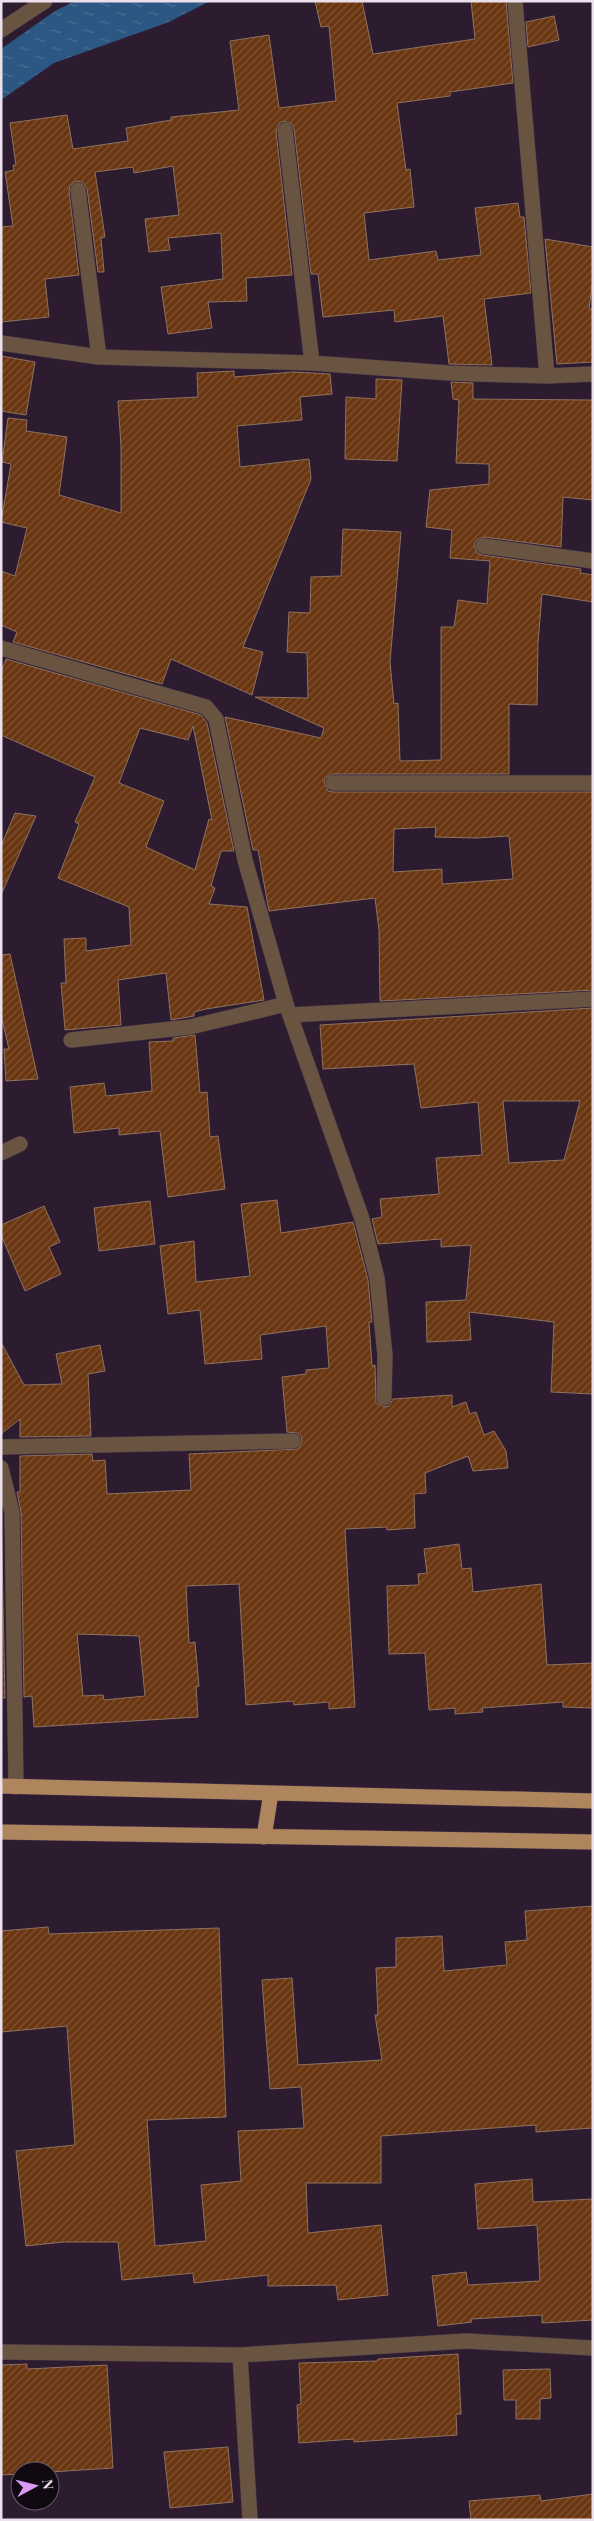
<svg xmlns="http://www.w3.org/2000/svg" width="594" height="2521" font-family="'Playfair Display',serif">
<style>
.water{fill:url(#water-ripples)}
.building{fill:url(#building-hatch);stroke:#8f7260;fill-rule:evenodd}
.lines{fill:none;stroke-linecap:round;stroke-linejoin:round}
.street-casing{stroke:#48374a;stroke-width:16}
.primary-casing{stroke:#48374a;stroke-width:16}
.street{stroke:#695442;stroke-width:15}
.primary{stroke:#af855e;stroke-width:15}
</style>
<defs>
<pattern id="water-ripples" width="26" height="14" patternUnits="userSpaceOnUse" patternTransform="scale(1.25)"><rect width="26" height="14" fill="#2c5783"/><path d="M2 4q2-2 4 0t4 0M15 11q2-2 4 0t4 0" fill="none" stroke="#4b6f95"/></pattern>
<pattern id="building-hatch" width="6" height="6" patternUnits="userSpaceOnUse" patternTransform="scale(1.25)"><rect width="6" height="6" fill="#693611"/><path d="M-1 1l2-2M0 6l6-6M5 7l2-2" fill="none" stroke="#7f5334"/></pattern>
</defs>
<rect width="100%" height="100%" fill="#2d1b2f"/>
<path class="water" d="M75 1H210L169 22 54 63 1 100V49L55 11Z"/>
<path class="building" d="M315 1H362L373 54 475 39 471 1H506L513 83 450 92V96L397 103 406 170 410 169 414 207 364 213 369 260 436 251 438 260 481 255 475 208 518 203 520 217H524L531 293 484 299 492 365 449 364 443 316 395 322 394 310 323 317 318 274H311L294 129 292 124 284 121 279 123 276 131 292 275 246 278 247 301 208 302 212 328 168 334 161 287 223 279 221 233 168 238 170 250 149 252 145 219 179 215 173 166 134 173 133 167 95 172 105 237 101 238 104 272H98L87 188 82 182 76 181 70 186 69 191 79 275 45 279 49 317 1 322V227L13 226 5 172 14 170 13 165H16L10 123 67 115 73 149 128 141 126 128 171 120V117L239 110 230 41 269 35 279 108 336 101 329 26 321 27Z
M554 16 559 40 528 47 526 22Z
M545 239 593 247V279L589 309H593V362L557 364Z
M1 356 35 362 26 415 1 411Z
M234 371V377L293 372 330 374 332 394 300 397 302 420 237 426 240 467 309 459 311 479 243 647 263 652 252 695 171 659 162 684 13 642 17 632 1 625V571L15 576 27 528 1 522 11 464 2 462 8 418 27 420 26 431 67 437 59 495 121 513V446L118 401 198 397 197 373Z
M376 379 402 380 397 461 345 459 346 397 376 399Z
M451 382 473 383V399L593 400V500L563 497 561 547 484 537 476 540 474 545 477 553 482 555 581 569 580 573 593 575V602L542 594 538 643 537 705 509 704V774H333L325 778 324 783 328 791 333 792H593V990L380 1001 379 930 375 898 269 911 258 850H253L225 717 321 738 324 728 255 697 308 698 307 653 287 652 289 612 310 613 311 577 341 576 343 529 401 532 390 662 394 704 398 703 400 761 441 760V627H454L458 600 487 604 490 561 450 558 452 530 426 527 430 490 489 484V464L456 463 459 400 453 399ZM436 827 435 837 476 838 509 836 513 879 442 884V869L393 872 394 829Z
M6 659 201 715 207 723 234 851H221L211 886 215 888 209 904 247 907 264 1000 206 1009 194 1012V1016L171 1020 166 973 118 980 121 1025 65 1030 61 983H66L64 939 86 938V951L131 945 129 907 58 878 79 824 75 822 95 777 1 735V672ZM193 726 212 820 209 819 195 870 146 847 164 801 119 783 140 728 188 740Z
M15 813 36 816 1 895V846Z
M10 954 38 1079 6 1081 4 1049H9L1 1015V955Z
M593 1008V1394L551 1392 554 1322 469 1312 471 1340 427 1342 426 1302 466 1300 471 1245 441 1247V1239L378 1244 372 1219 382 1217 380 1199 439 1194 436 1158 482 1155 478 1102 421 1108 414 1064 323 1069 320 1025ZM503 1101H580L564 1160 509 1163Z
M195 1035 200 1093 207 1092 210 1137 218 1136 225 1189 168 1197 160 1131 119 1135V1128L74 1133 70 1087 104 1083 106 1096 152 1091 149 1042 173 1041V1038Z
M277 1200 281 1233 353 1222 368 1280 372 1322H369L372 1366 375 1365 376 1403 384 1407 389 1406 393 1399 452 1395V1407L466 1402 470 1414 476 1412 484 1435 494 1431 506 1451 508 1468 473 1471 468 1456 425 1473 426 1493 414 1494 415 1528 387 1530V1527L345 1529 355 1707 329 1709V1702L294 1705 293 1701 246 1705 239 1584 186 1586 189 1643 195 1642 199 1686 196 1687 198 1717 34 1727 32 1696 24 1697 21 1512 17 1492H20V1456L92 1454 93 1461 105 1460 107 1494 191 1490 189 1454 298 1449 302 1441 301 1436 297 1433 287 1432 282 1377 306 1374V1370L329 1368 326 1326 260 1335 262 1359 205 1364 200 1310 168 1314 160 1246 194 1241 196 1282 250 1276 241 1204ZM77 1634 139 1636 145 1696 104 1700 103 1695 83 1696Z
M150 1201 155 1244 99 1251 94 1208Z
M44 1206 60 1242 49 1247 61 1274 25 1291 1 1235V1225Z
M1 1342 24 1385 62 1384 56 1354 100 1345 105 1371 88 1374 91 1436 20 1437V1419L1 1434Z
M1 1508 5 1698H1Z
M459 1544 462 1569 471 1568 473 1592 541 1584 547 1665 593 1663V1708L563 1707V1702L482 1708 483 1712 455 1714V1708L429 1710 425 1653 389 1654 387 1586 419 1585 418 1574 427 1573 424 1549Z
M593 1906V2128L536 2132V2125L381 2136V2183H306L308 2233 381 2225 388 2295 338 2300 336 2285 268 2286V2275L194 2283 193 2273 122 2280 118 2242H63L26 2246 16 2151 75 2145 67 2026 1 2032V1931L48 1927 49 1934 219 1928 226 2117 147 2120 155 2246 206 2241 201 2185 241 2181 238 2131 304 2128 301 2087 270 2089 262 1980 292 1978 298 2065 382 2060 375 2015H378L376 1968 396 1967V1938L442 1936 444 1971 507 1965 505 1942 527 1940 525 1911Z
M532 2179 533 2202 593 2199V2320L542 2323V2315L471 2319 472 2322 438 2326 432 2276 466 2272 468 2285 540 2281 537 2225 478 2229 475 2184Z
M458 2354 461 2414H456L457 2435 354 2442V2439L299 2443 297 2405 301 2404 299 2363 378 2361V2359Z
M27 2364V2369L107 2365 113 2468 50 2472 20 2471V2474L1 2475V2365Z
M550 2369 551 2398 540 2399V2419H516V2400H504L503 2370Z
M228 2447 233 2502 170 2508 164 2452Z
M593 2494V2520H471L469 2501 540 2495 541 2501Z"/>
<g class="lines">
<defs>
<path id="street" d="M515 1 547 376
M1 30 45 1
M285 130 312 363
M78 190 99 357
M1 343 99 357 312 363 448 373 547 376 593 374
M483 546 593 561
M1 648 206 707 216 719 245 860 286 1004 362 1219 377 1278 385 1355 384 1398
M333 783H593
M290 1015 593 999
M71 1040 190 1027 286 1004
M1 1153 20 1144
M1 1447 293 1441
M1 1468 12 1512 16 1787
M1 2352 240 2355 466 2341 593 2348
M240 2355 250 2520"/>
<path id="primary" d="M1 1786 593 1801
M1 1832 593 1842
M264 1837 271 1793"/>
</defs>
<use href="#street" class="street-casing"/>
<use href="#primary" class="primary-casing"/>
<use href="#street" class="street"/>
<use href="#primary" class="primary"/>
</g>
<rect width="594" height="2521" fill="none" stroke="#ece0ed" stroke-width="5"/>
<g transform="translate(35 2486) rotate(83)"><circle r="24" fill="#110912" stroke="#695f6a"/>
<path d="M0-4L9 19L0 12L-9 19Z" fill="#db99f5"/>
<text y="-8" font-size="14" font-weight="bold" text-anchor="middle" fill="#ece0ed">N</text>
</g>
</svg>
